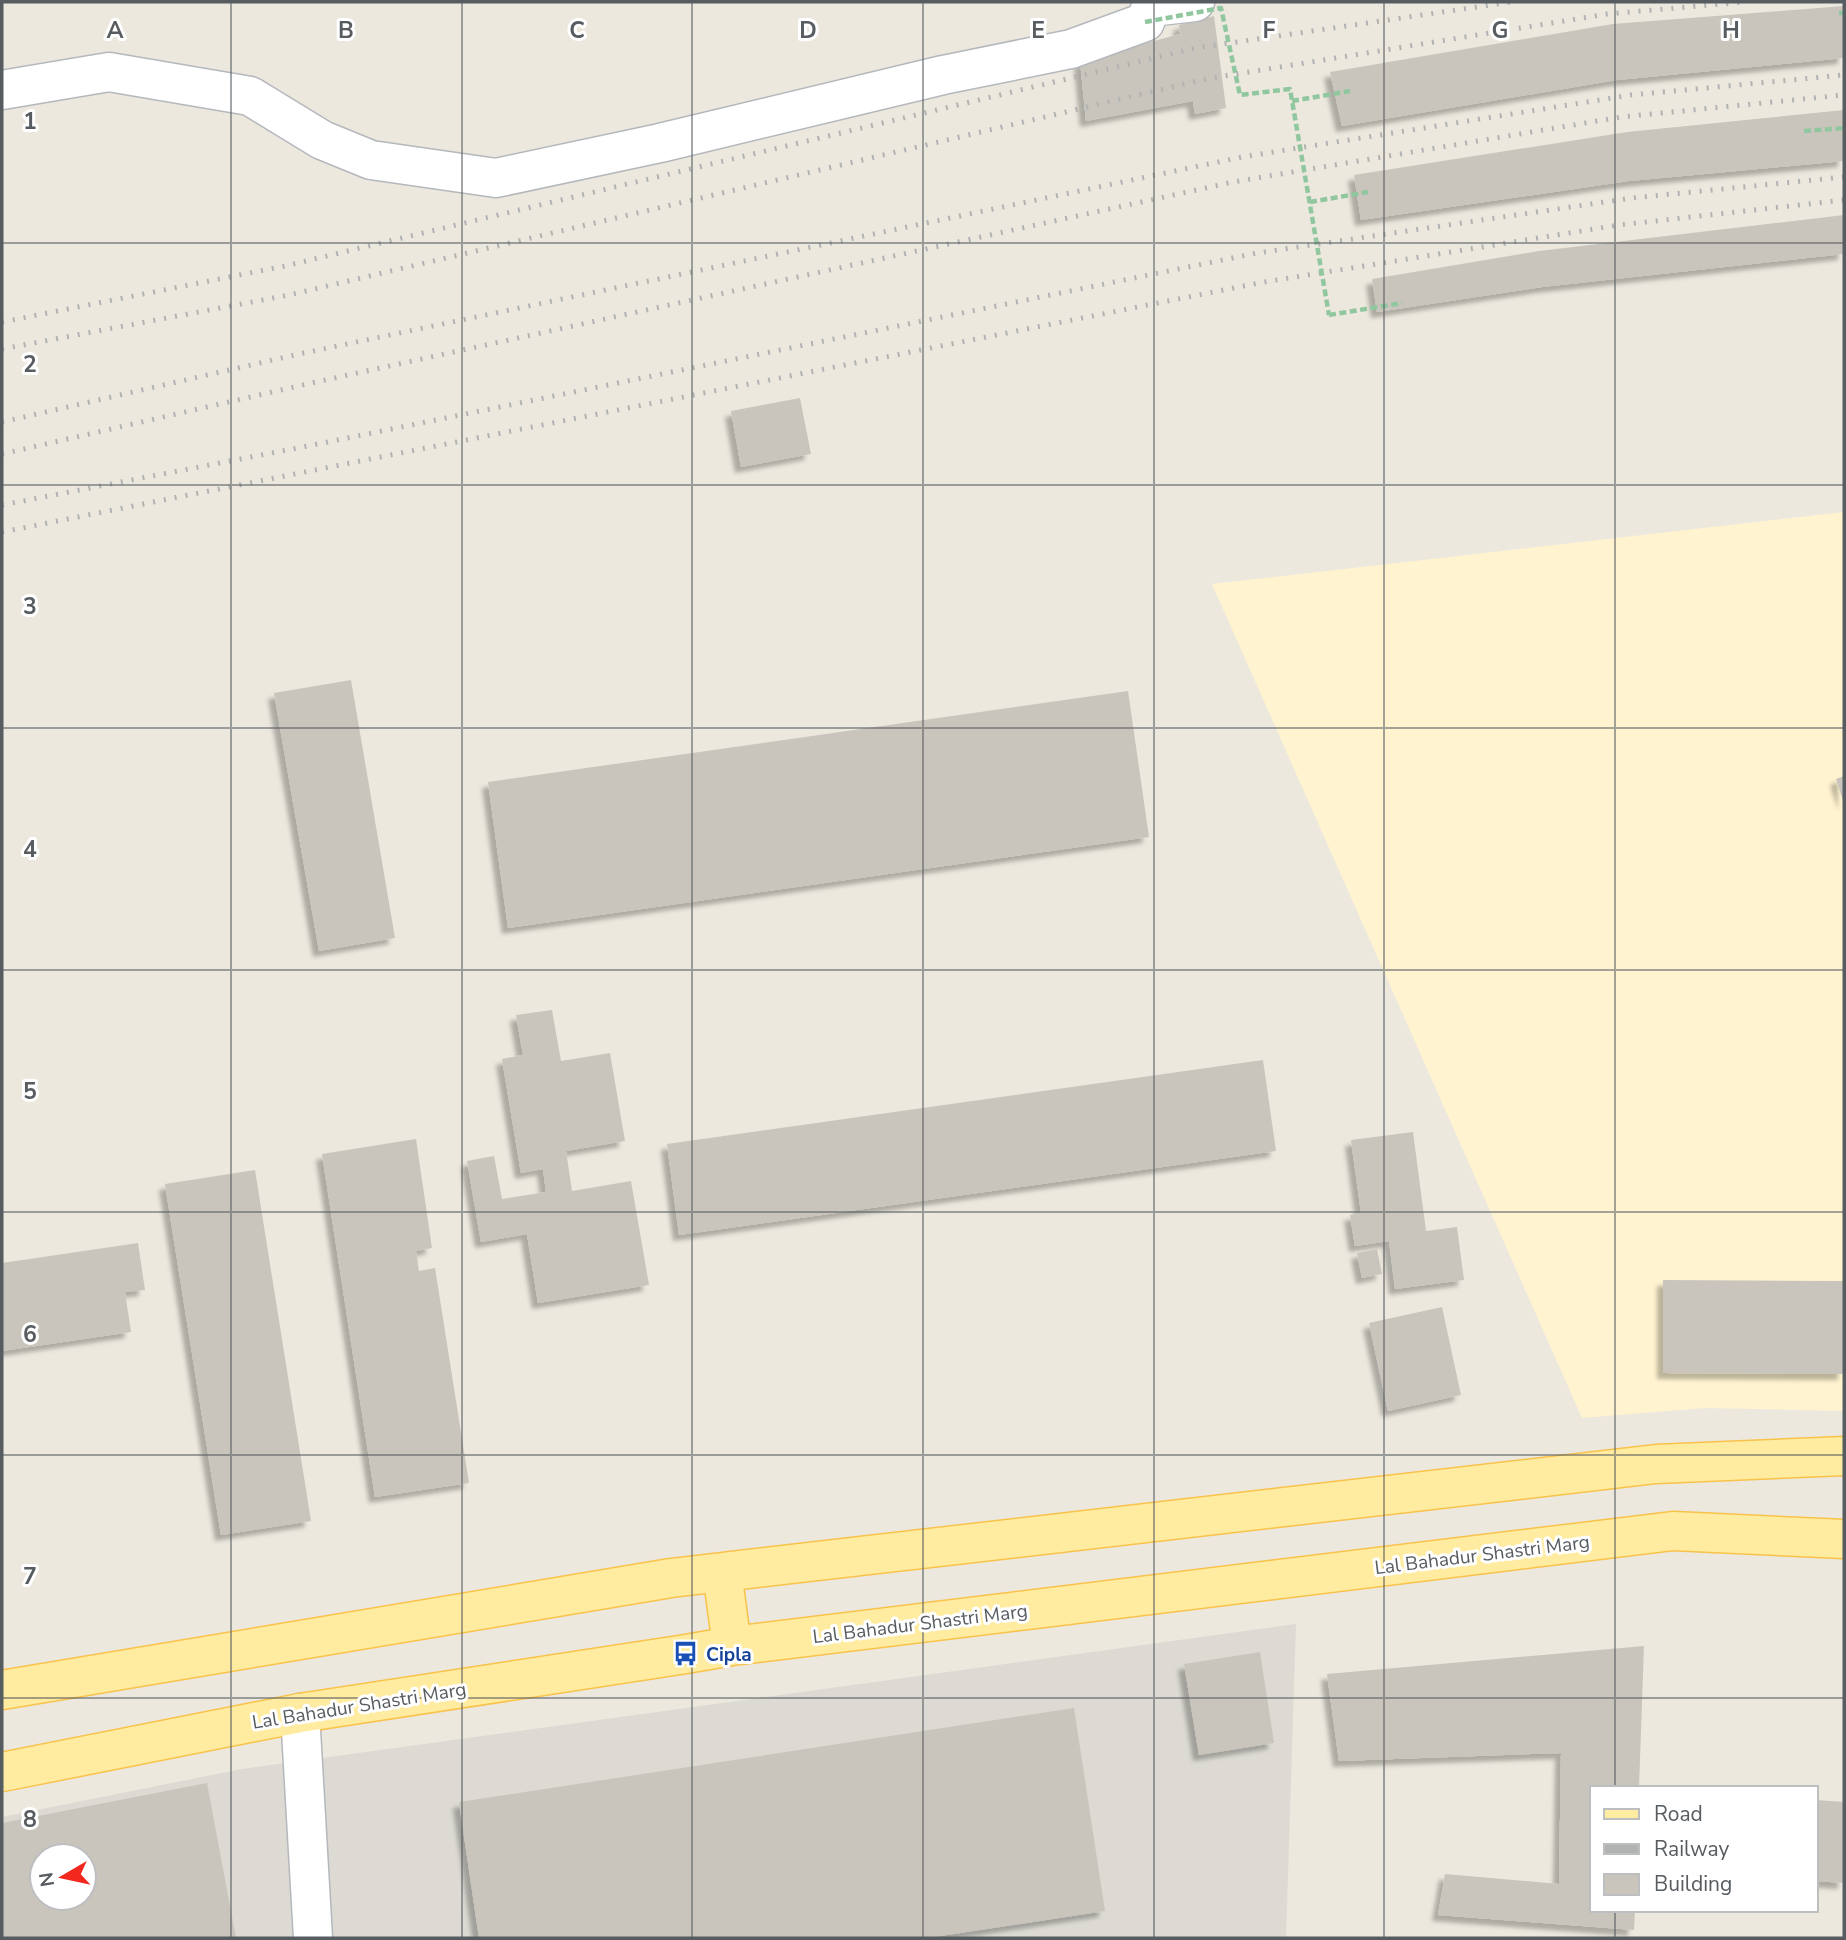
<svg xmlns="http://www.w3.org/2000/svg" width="1846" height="1940" font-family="'Nunito Sans',sans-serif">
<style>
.commercial{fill:#fff3d0}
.industrial{fill:#dcdad3;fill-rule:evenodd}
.building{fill:#c9c5bd;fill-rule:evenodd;filter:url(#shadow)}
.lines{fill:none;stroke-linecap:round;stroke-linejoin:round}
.minor-casing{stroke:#b4b8bd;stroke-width:41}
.major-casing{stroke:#f9c24a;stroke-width:41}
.path{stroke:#91c79f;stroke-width:4.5;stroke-dasharray:7 3.5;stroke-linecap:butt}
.minor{stroke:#fff;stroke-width:38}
.major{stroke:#ffeca0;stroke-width:38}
.rail{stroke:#b1b2b2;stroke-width:5;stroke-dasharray:2 9;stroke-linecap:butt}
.path-bridge{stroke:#91c79f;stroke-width:4.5;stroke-dasharray:7 3.5;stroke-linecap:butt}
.grid{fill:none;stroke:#575c61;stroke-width:2;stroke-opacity:0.55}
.labels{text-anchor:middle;stroke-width:6;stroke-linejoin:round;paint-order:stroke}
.street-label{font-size:19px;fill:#575c61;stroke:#fff}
.transit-label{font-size:19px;font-weight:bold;fill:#164399;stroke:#fff;text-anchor:start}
.grid-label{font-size:23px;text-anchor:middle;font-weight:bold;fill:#575c61;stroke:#fff;stroke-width:6;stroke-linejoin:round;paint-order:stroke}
</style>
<defs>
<filter id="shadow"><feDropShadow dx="-6" dy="6" stdDeviation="2" flood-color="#0004"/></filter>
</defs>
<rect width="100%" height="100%" fill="#ece8de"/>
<path class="commercial" d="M1844 512V1411L1705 1408 1582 1418 1212 584Z"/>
<path class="industrial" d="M1296 1624 1286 1938H2V1817L242 1769ZM42 1856H84V1898H42Z"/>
<path class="building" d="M1844 6V58L1617 80 1342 126 1330 72 1613 24Z
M1214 16 1226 108 1195 114 1193 101 1086 121 1080 61 1180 34 1179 25Z
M1844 110V161L1629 181 1361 220 1354 175 1627 132Z
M1844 215V254L1542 287 1377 312 1372 279 1539 251Z
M800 398 811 454 741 467 731 411Z
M351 680 395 938 319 951 274 693Z
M1128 691 1149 837 508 928 488 782Z
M1844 776V804L1836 779Z
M552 1010 561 1061 610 1053 625 1141 566 1151 572 1191 631 1181 649 1285 538 1303 527 1234 481 1242 467 1161 494 1156 502 1199 546 1192 543 1169 521 1173 502 1059 523 1055 516 1015Z
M1263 1060 1276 1151 679 1235 667 1144Z
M1413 1132 1426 1231 1457 1227 1464 1280 1395 1289 1389 1241 1355 1246 1350 1215 1361 1213 1351 1140Z
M416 1139 432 1248 416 1251 419 1271 435 1268 469 1483 375 1497 322 1154Z
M255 1170 311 1521 221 1535 165 1184Z
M138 1243 145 1290 125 1292 131 1332 2 1351V1263Z
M1377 1249 1382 1274 1362 1278 1357 1253Z
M1663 1280 1844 1281V1374L1663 1373Z
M1442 1307 1461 1395 1388 1411 1369 1323Z
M1644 1646 1639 1788H1592V1910H1635L1634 1930 1438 1915 1445 1874 1559 1884 1561 1753 1339 1761 1327 1674Z
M1260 1652 1274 1743 1199 1755 1184 1664Z
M1074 1708 1105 1911 927 1938H479L459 1802Z
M207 1783 236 1938H2V1823ZM42 1856H84V1898H42Z
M1816 1800 1844 1802V1883L1816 1881Z"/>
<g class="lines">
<defs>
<path id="minor" d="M1151 7 1195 2
M2 90 109 72 250 96 322 140 371 160 496 178 660 143 943 75 1071 49 1145 22 1151 7
M300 1713 313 1938"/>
<path id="major" d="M722 1572 732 1646
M2 1690 671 1578 1656 1464 1844 1456
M2 1772 300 1713 686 1654 732 1646 1673 1531 1844 1539"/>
</defs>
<use href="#minor" class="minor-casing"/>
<use href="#major" class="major-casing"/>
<path class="path" d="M1839 13H1844
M1292 101 1350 91
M1804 131 1844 128
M1310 202 1368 192
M1329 315 1402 303"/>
<use href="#minor" class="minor"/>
<use href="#major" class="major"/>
<path class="rail" d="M2 322 285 266 1196 48 1511 2
M2 349 289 295 1206 79 1607 14 1745 2
M2 422 299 354 1242 157 1631 95 1844 75
M2 454 307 384 1233 182 1621 117 1844 95
M2 505 313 445 1257 253 1632 198 1844 177
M2 532 1264 282 1619 225 1844 200"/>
<path class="path-bridge" d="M1145 22 1221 8 1240 95 1290 89 1329 315"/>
</g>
<path class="grid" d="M231 2V1938M462 2V1938M692 2V1938M923 2V1938M1154 2V1938M1384 2V1938M1615 2V1788M2 243H1844M2 485H1844M2 728H1844M2 970H1844M2 1212H1844M2 1455H1844M2 1698H1844M1615 1910V1938"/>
<defs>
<symbol id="bus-bare" viewBox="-9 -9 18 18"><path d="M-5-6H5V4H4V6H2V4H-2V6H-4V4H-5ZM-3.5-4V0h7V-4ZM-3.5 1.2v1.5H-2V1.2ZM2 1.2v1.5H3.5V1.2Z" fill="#1a4fb4" stroke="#fff" stroke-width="2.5" paint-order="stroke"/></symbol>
</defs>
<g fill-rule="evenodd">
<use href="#bus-bare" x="668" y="1636" width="35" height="35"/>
</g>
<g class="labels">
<g class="street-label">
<text transform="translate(1482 1554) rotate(-7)" y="7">Lal Bahadur Shastri Marg</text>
<text transform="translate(920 1623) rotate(-7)" y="7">Lal Bahadur Shastri Marg</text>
<text transform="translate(359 1705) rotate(-9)" y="7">Lal Bahadur Shastri Marg</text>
</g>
<g class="transit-label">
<text x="706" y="1661">Cipla</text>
</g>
</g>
<g class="grid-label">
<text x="115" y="38">A</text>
<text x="346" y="38">B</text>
<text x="577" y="38">C</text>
<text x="808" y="38">D</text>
<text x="1038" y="38">E</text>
<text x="1269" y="38">F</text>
<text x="1500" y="38">G</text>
<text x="1731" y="38">H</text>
<text x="30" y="129">1</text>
<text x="30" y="372">2</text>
<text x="30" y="614">3</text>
<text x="30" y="857">4</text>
<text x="30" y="1099">5</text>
<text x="30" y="1342">6</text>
<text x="30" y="1584">7</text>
<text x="30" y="1827">8</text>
</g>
<rect width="1846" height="1940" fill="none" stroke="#575c61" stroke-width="7"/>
<rect x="1590" y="1786" width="228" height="126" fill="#ffffff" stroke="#bcbec0" stroke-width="2"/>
<rect x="1604" y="1809" width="35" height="10" fill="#ffeca0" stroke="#bcbec0" stroke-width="2"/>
<text x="1654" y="1821" font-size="21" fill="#575c61">Road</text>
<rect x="1604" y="1844" width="35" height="10" fill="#b1b2b2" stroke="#bcbec0" stroke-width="2"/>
<text x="1654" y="1856" font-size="21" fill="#575c61">Railway</text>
<rect x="1604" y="1874" width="35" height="21" fill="#c9c5bd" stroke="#bcbec0" stroke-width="2"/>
<text x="1654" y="1891" font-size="21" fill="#575c61">Building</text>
<g transform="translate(63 1877) rotate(261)"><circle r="33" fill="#ffffff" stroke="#bcbec0" stroke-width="2"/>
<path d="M0-5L12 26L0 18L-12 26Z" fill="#f2271e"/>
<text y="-10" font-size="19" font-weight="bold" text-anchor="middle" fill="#575c61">N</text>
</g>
</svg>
